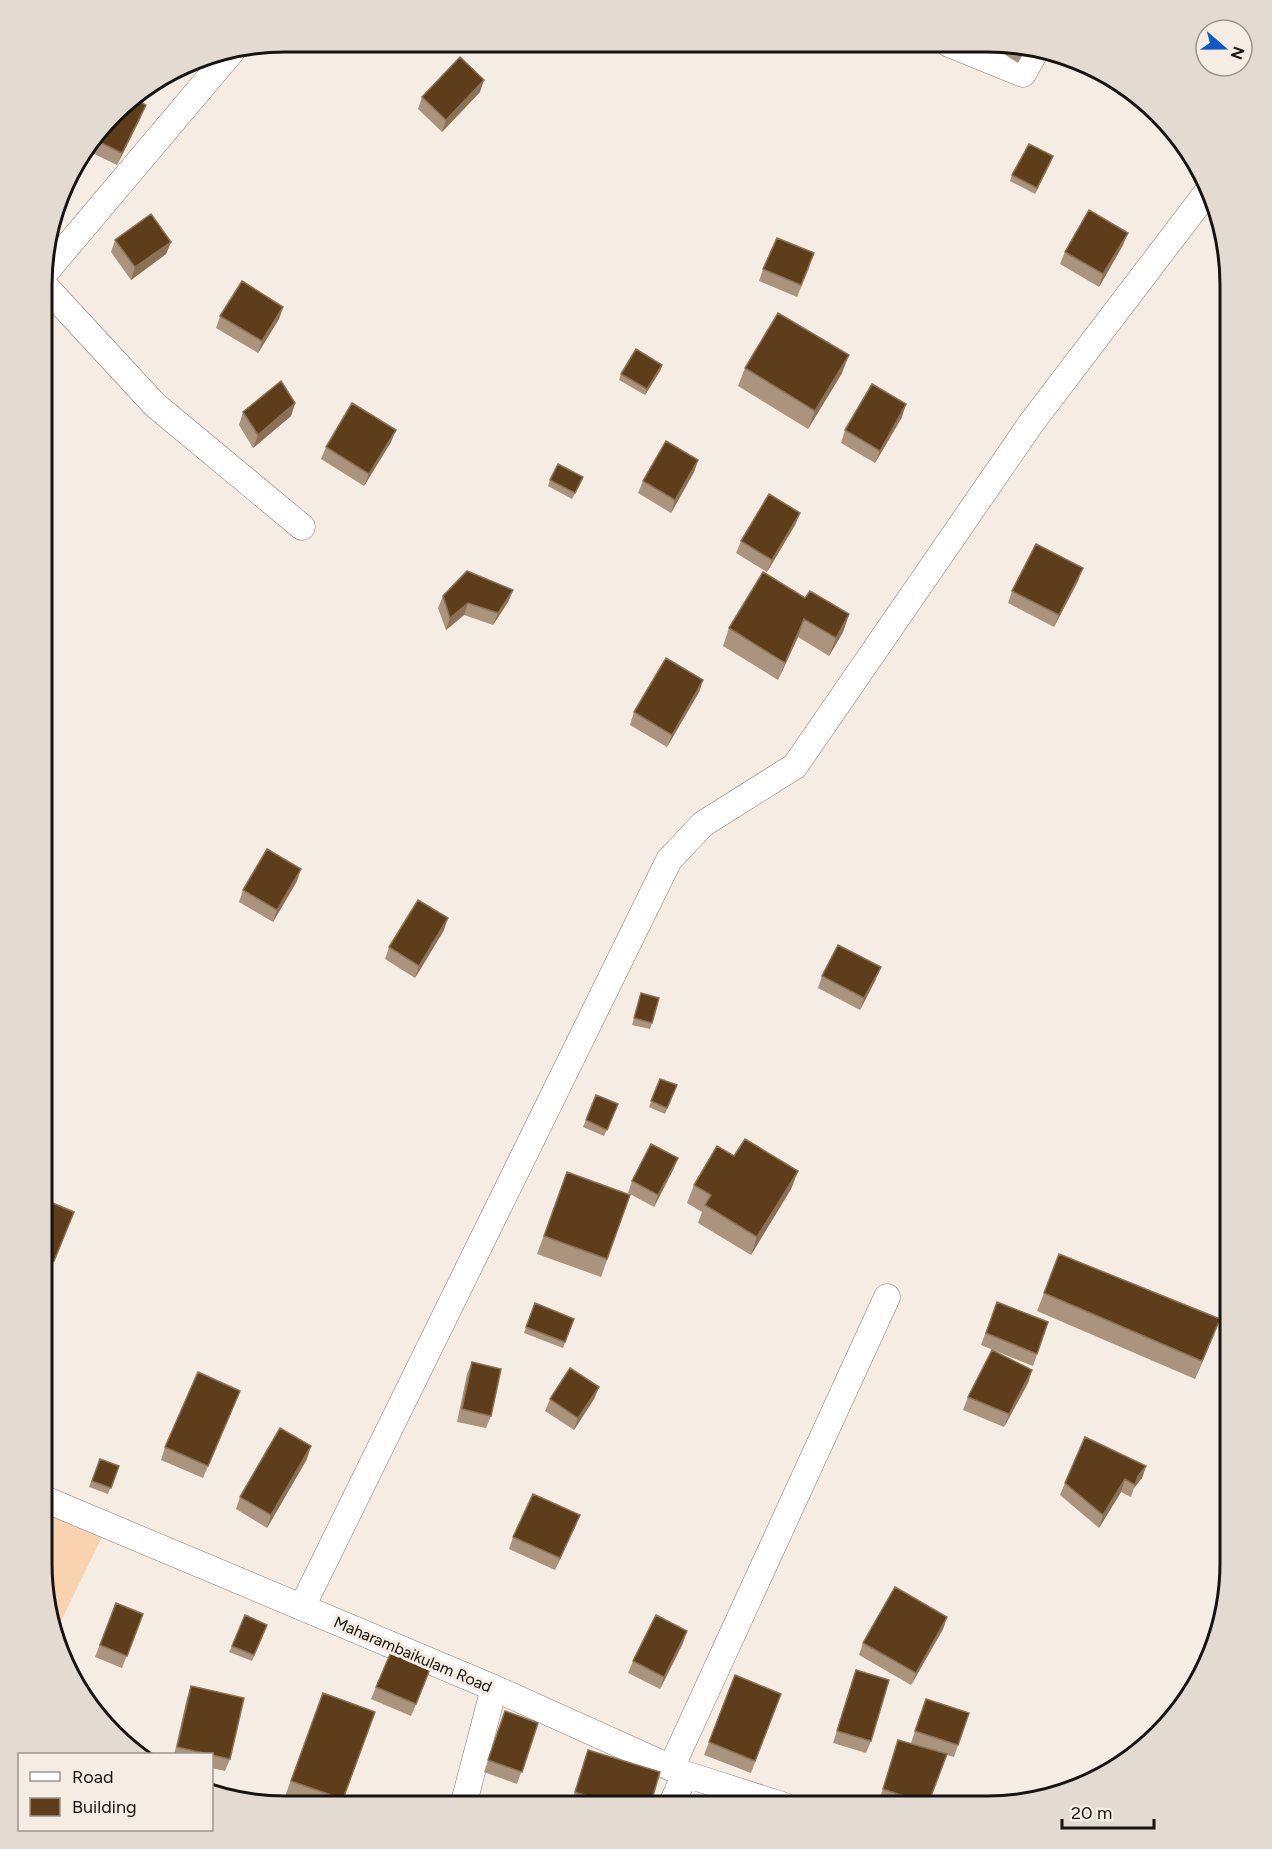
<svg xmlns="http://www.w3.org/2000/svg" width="1272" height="1849" font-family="Figtree,sans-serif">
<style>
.green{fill:#f9d3af}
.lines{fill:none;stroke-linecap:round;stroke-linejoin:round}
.street-casing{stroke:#837b73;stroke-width:27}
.street{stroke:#fff;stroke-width:26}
.wall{fill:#aa947e}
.shaded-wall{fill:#8b7256}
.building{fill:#5e3d1a;stroke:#8b7256;stroke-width:1.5}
.labels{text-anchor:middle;stroke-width:6;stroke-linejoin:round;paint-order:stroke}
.street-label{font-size:16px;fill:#161310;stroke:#f5ece3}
.rim{fill:none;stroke:#161310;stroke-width:3}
</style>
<rect width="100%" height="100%" fill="#f5ece3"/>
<path class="green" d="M42 1505 105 1531 57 1629 42 1563Z"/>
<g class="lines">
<defs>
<path id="street" d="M949 44 1023 74 1037 49
M44 274 232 51
M44 285 155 405 302 527
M42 1498 494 1688 685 1774 785 1806
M302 1607 669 860 703 824 795 766 1032 422 1208 191
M671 1768 887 1297
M463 1806 494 1688
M671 1806 685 1774"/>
</defs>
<use href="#street" class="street-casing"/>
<use href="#street" class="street"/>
</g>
<path class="wall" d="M1018 44 1027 47 1018 63 1004 54 1006 48Z
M480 92 442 132 418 109 422 97Z
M125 102 141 117 117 165 86 150Z
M1053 156 1035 194 1010 181 1012 175Z
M115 240 171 242 166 254 131 280 111 252Z
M1123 245 1099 287 1060 264 1065 252Z
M810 266 797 297 759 281 763 269Z
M283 307 279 319 258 353 216 328 220 316Z
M662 365 660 371 645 395 619 380 621 374Z
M745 368 842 373 808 429 738 386Z
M295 403 291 416 253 448 239 425 243 412Z
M902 417 875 463 841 443 845 430Z
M391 442 364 486 321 459 326 447Z
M698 460 694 472 671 513 638 493 643 481Z
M550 480 581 483 572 499 548 486Z
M800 513 795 525 767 572 736 553 741 541Z
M1083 568 1078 581 1054 627 1008 603 1012 591Z
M513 590 508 602 493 625 464 615 446 630 438 608 443 596Z
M805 598 849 614 843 632 829 656 798 637 778 680 723 646 729 628Z
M703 680 699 692 667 747 630 725 634 712Z
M297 881 273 922 239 902 243 890Z
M444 930 415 978 385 959 389 947Z
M822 976 876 979 860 1010 818 988Z
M641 993 652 1023 650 1029 632 1025Z
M660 1079 677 1085 665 1114 649 1107Z
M618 1104 604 1136 583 1127 586 1120Z
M734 1156 798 1171 791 1189 751 1255 698 1223 702 1212 687 1203 694 1185Z
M678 1158 673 1170 654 1207 628 1193 632 1181Z
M567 1172 630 1195 601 1277 537 1254Z
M43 1199 74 1212 49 1273 42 1270Z
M1044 1293 1213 1337 1195 1379 1037 1311Z
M997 1302 1048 1322 1033 1366 981 1345Z
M535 1303 574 1319 563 1348 524 1333Z
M472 1362 491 1416 486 1428 457 1422 467 1374Z
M1032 1370 1028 1383 1004 1427 963 1410 968 1397Z
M599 1387 594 1399 574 1430 545 1411 550 1399Z
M235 1403 203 1478 161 1460 165 1447Z
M100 1459 119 1466 108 1494 89 1487Z
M307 1459 267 1528 236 1509 240 1497Z
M1146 1466 1142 1478 1134 1488 1131 1497 1121 1492 1099 1528 1060 1495 1065 1483Z
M575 1527 555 1570 509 1549 513 1537Z
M116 1603 143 1614 122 1668 95 1657Z
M947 1617 943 1629 911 1685 859 1655 863 1643Z
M267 1625 252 1661 229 1652 232 1646Z
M683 1643 660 1689 628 1673 633 1661Z
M856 1670 871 1741 866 1753 833 1743Z
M426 1681 411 1716 371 1699 376 1687Z
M191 1686 230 1759 225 1771 212 1768V1755H174L187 1698Z
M323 1693 375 1712 341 1805H302L284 1799Z
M781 1694 751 1773 704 1755 709 1742Z
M926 1699 969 1713 954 1757 947 1755 927 1807H894L879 1801 898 1740 923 1747 911 1743Z
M505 1711 538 1723 517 1784 484 1772Z
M588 1750 650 1806H576L571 1804Z"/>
<path class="shaded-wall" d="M484 80 480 92 442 132 446 120Z
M146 105 141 117 117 165 122 153Z
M1053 156 1051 162 1035 194 1037 188Z
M1128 233 1123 245 1099 287 1103 274Z
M171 242 166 254 131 280 135 267Z
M283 307 279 319 258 353 262 341Z
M849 355 842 373 808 429 815 411Z
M662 365 660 371 645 395 647 389Z
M295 403 291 416 253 448 258 435Z
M906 404 902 417 875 463 880 451Z
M396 430 391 442 364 486 369 474Z
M698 460 694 472 671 513 675 500Z
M800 513 795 525 767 572 772 560Z
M1083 568 1078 581 1054 627 1059 615Z
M513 590 508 602 493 625 498 613Z
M468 603 464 615 446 630 450 618Z
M849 614 843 632 829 656 836 638Z
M804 619 798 637 778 680 785 663Z
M703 680 699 692 667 747 672 735Z
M301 869 297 881 273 922 277 910Z
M448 918 444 930 415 978 419 966Z
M881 967 876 979 860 1010 864 998Z
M678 1158 673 1170 654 1207 658 1195Z
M798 1171 791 1189 751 1255 757 1237Z
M1220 1319 1213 1337 1195 1379 1202 1361Z
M1032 1370 1028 1383 1004 1427 1009 1414Z
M599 1387 594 1399 574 1430 578 1418Z
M311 1446 307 1459 267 1528 271 1515Z
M1146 1466 1142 1478 1134 1488 1138 1476Z
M1125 1479 1121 1492 1099 1528 1103 1515Z
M580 1515 575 1527 555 1570 560 1558Z
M947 1617 943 1629 911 1685 916 1673Z
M687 1631 683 1643 660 1689 664 1677Z"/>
<path class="building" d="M1008 44H1018L1026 46 1020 56 1006 48Z
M460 57 484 80 446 120 422 97Z
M132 98 146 105 122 153 95 140 125 102Z
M1029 144 1053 156 1037 188 1012 175Z
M1089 210 1128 233 1103 274 1065 252Z
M151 214 171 242 135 267 115 240Z
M777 238 814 253 801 285 763 269Z
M242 281 283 307 262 341 220 316Z
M778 313 849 355 815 411 745 368Z
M636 349 662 365 647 389 621 374Z
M281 381 295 403 258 435 243 412Z
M872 384 906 404 880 451 845 430Z
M352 403 396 430 369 474 326 447Z
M666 441 698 460 675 500 643 481Z
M558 464 583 477 575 493 550 480Z
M769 494 800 513 772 560 741 541Z
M1036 544 1083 568 1059 615 1012 591Z
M467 571 513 590 498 613 468 603 450 618 443 596Z
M763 572 805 598 810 591 849 614 836 638 804 619 785 663 729 628Z
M666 658 703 680 672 735 634 712Z
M267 849 301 869 277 910 243 890Z
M418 900 448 918 419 966 389 947Z
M838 945 881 967 864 998 822 976Z
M641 993 659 998 652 1023 634 1018Z
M660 1079 677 1085 667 1108 651 1101Z
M596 1095 618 1104 607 1130 586 1120Z
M745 1139 798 1171 757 1237 705 1205 711 1195 694 1185 717 1146 734 1156Z
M651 1144 678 1158 658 1195 632 1181Z
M567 1172 630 1195 607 1259 544 1236Z
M43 1199 74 1212 54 1261 42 1256Z
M1059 1254 1220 1319 1202 1361 1044 1293Z
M997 1302 1048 1322 1037 1354 986 1333Z
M535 1303 574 1319 565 1342 526 1327Z
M992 1350 1032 1370 1009 1414 968 1397Z
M472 1362 501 1369 491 1416 462 1409Z
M570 1368 599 1387 578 1418 550 1399Z
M198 1372 240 1391 208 1466 165 1447Z
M280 1428 311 1446 271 1515 240 1497Z
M1085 1437 1146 1466 1138 1476 1135 1485 1125 1479 1103 1515 1065 1483Z
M100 1459 119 1466 111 1488 92 1481Z
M533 1494 580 1515 560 1558 513 1537Z
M895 1587 947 1617 916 1673 863 1643Z
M116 1603 143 1614 127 1656 100 1645Z
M245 1615 267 1625 254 1655 232 1646Z
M656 1615 687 1631 664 1677 633 1661Z
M391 1652 430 1669 416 1704 376 1687Z
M856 1670 889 1680 871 1741 837 1731Z
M735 1675 781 1694 755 1761 709 1742Z
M191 1686 244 1698 230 1759 177 1747Z
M323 1693 375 1712 343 1799 291 1781Z
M926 1699 969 1713 958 1745 915 1731Z
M505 1711 538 1723 522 1772 488 1760Z
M898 1740 947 1754 928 1804 883 1789Z
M588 1750 660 1772 650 1806H619L575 1792Z
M593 1803 604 1806H592Z"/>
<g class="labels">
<g class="street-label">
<text transform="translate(413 1654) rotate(23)" y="6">Maharambaikulam Road</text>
</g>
</g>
<path d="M0 0H1272V1849H0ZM285 52H987A233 233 0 0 1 1220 285V1563A233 233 0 0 1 987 1796H285A233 233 0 0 1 52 1563V285A233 233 0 0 1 285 52Z" fill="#e3dbd2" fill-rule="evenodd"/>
<path class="rim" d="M285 52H987A233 233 0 0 1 1220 285V1563A233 233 0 0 1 987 1796H285A233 233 0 0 1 52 1563V285A233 233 0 0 1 285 52Z"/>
<rect x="18" y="1753" width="195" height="78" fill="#f5ece3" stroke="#9c958f" stroke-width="1.5"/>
<rect x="30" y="1772" width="30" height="9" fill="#ffffff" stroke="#9c958f" stroke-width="1.5"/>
<text x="72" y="1783" font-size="18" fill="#161310">Road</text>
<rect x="30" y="1798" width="30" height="18" fill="#5e3d1a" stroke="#9c958f" stroke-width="1.5"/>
<text x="72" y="1813" font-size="18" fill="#161310">Building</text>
<g transform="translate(1224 48) rotate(110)"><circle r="28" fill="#f5ece3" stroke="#9c958f" stroke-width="1.5"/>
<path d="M0-4.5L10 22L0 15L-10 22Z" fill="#0e5ac5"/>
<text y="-9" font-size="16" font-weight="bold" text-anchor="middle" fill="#161310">N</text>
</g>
<path d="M1062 1819v9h92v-9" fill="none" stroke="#161310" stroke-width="3"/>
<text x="1071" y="1819" font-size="18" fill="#161310" stroke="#f5ece3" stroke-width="4.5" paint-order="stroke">20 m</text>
</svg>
